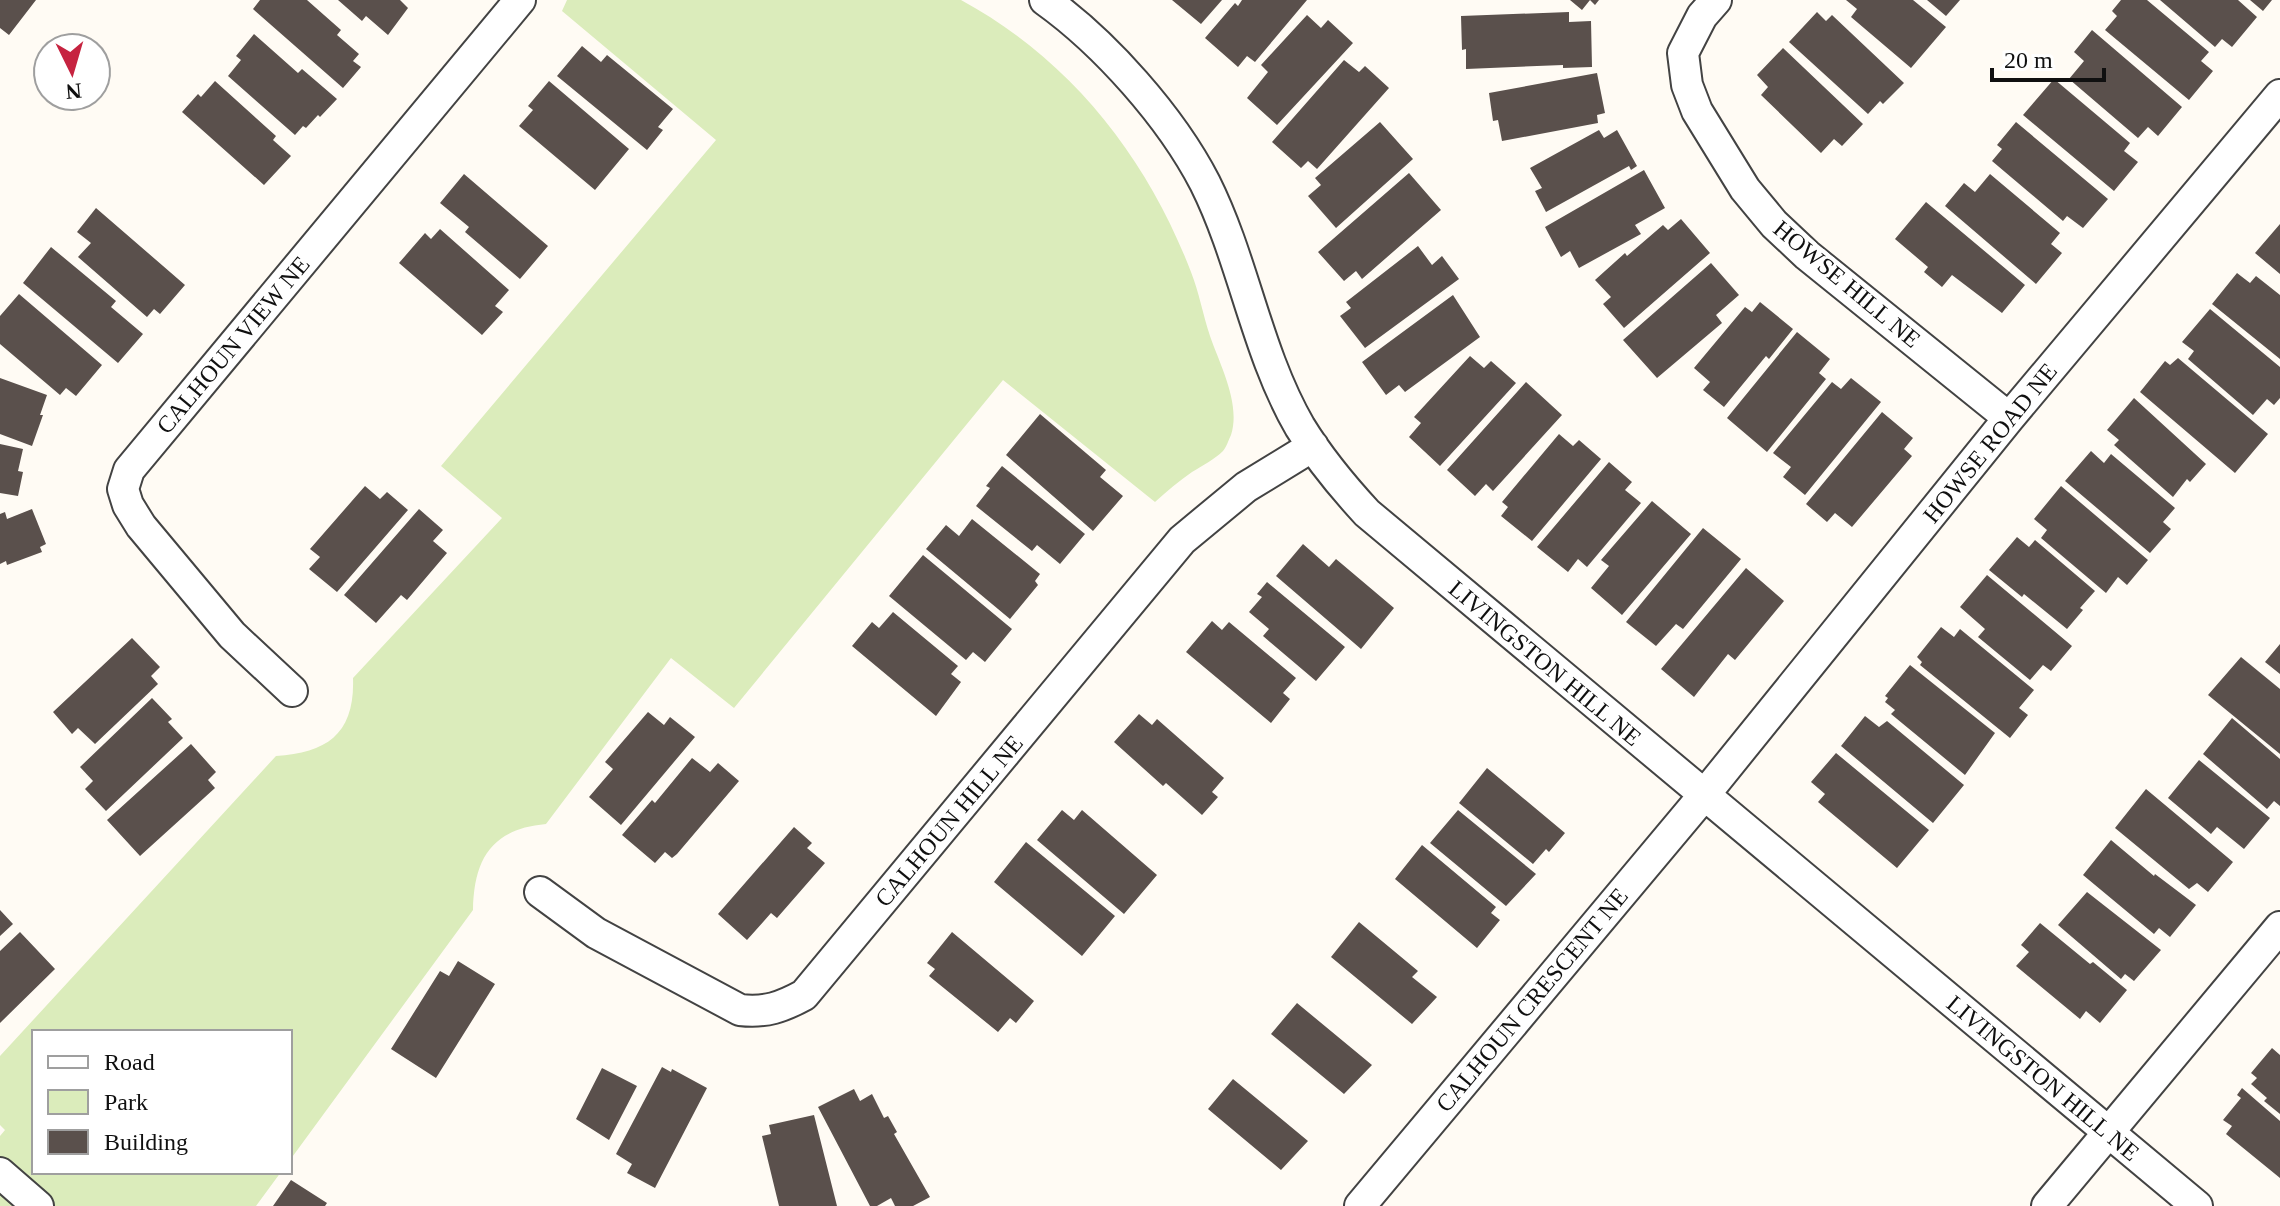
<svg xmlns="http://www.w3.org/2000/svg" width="2280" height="1206" font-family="'Times New Roman',serif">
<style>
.green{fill:#dbecbb}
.building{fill:#5a504c}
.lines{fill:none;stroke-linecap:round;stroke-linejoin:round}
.minor-casing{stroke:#434343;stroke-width:34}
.minor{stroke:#fff;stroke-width:30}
.labels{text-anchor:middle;stroke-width:8;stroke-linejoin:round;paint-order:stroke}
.street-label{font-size:24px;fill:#101010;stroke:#fff}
</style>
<rect width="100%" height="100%" fill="#fffbf4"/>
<path class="green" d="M567 0H961C1070 59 1147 157 1191 272 1199 292 1203 315 1210 336 1220 365 1241 404 1231 435 1229 439 1226 448 1223 451 1215 459 1202 466 1192 472 1179 481 1167 491 1155 502L1003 380 734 708 671 658 546 824C492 829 474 858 473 910L290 1160V1032H34V1172H281L256 1206H0V1136L5 1130 0 1125V1056L276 756C328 753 355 733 353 678L502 518 441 466 716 140 562 11Z"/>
<path class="building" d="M0 0H36L9 35 0 28Z
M260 0H307L341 30 337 35 359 54 353 61 361 67 343 88 253 9Z
M338 0H400L408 8 388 35 366 16 362 21Z
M1172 0H1222L1201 24Z
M1242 0H1307L1255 62 1247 56 1238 67 1205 38 1235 3 1238 6Z
M1570 0H1599L1595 5 1590 0 1582 10Z
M1846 0H1913L1946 27 1911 68 1851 17 1857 9Z
M1927 0H1960L1946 16Z
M2121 0H2147L2209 52 2201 61 2213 71 2189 100 2105 30 2117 16 2112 11Z
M2160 0H2238L2257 17 2232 47 2222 39 2215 47Z
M2250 0H2272L2263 11Z
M1569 12V22L1591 21 1592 67 1563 68V65L1466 69V49L1462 50 1461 16Z
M1817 12 1826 21 1832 15 1904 83 1883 104 1880 101 1868 114 1789 42Z
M1307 15 1321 28 1328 20 1353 43 1277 125 1247 98 1268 72 1261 65Z
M2092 30 2182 107 2158 136 2148 127 2138 138 2069 79 2084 61 2074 52Z
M254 34 298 73 302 69 337 99 320 117 318 115 306 128 303 126 295 135 228 76 241 60 236 56Z
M582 46 601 62 607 55 673 109 658 127 663 130 647 150 557 76Z
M1783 48 1863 124 1842 146 1834 139 1821 153 1761 95 1768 87 1757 75Z
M1344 60 1359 72 1365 66 1389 88 1317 169 1308 161 1301 168 1272 142Z
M1597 73 1605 113 1597 115 1598 123 1502 141 1498 120 1493 121 1489 93Z
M2054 79 2130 143 2124 151 2138 162 2114 191 2023 115Z
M215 81 276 136 273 140 291 156 264 185 182 112 198 94 201 97Z
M549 81 629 149 595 190 519 126 533 110 528 106Z
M1380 122 1413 159 1336 228 1308 196 1321 185 1315 178Z
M2016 122 2108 199 2083 228 2067 216 2063 221 1992 161 2002 149 1997 145Z
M1599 130 1604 138 1617 130 1637 166 1631 170 1629 166 1546 212 1535 191 1542 188 1530 168Z
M1644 170 1665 208 1635 225 1641 234 1579 268 1570 251 1561 257 1545 227Z
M1409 173 1441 210 1362 279 1356 271 1344 281 1318 252Z
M464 174 548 246 520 279 465 232 469 227 440 203Z
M1990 174 2060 233 2051 244 2062 253 2036 284 1945 206 1964 183 1975 192Z
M1926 202 2025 285 2002 313 1952 275 1942 287 1924 272 1928 267 1895 239Z
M96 208 185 285 160 314 154 309 147 317 78 257 91 243 77 232Z
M1681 219 1710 253 1624 328 1603 304 1611 297 1595 280 1625 253 1627 256 1663 225 1668 230Z
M2280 224V274L2255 253Z
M440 229 509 290 495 306 503 312 482 335 399 263 425 233 431 239Z
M1418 246 1432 265 1442 256 1459 279 1365 348 1340 316 1351 308 1346 302Z
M51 247 116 301 111 307 143 334 118 363 23 283Z
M1711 263 1739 295 1716 315 1722 323 1657 378 1623 340Z
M2237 273 2250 283 2256 276 2280 295V359L2212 304Z
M19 294 102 365 76 396 66 388 60 395 0 344V316Z
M1453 295 1480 337 1405 392 1399 385 1386 395 1362 362Z
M1760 302 1793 329 1769 359 1766 356 1724 407 1703 390 1710 382 1694 368 1745 307 1752 312Z
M2210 309 2280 367V398L2274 405 2267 399 2253 415 2188 359 2194 351 2182 342Z
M1797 332 1830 359 1819 373 1826 379 1767 452 1727 418Z
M1470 356 1484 368 1491 361 1516 383 1440 466 1409 437 1421 423 1414 417Z
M2178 358 2268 434 2235 473 2140 392 2165 361 2170 365Z
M0 378 47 395 40 415H43L32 446 0 434Z
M1851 378 1881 402 1805 495 1783 477 1791 467 1773 453 1832 382 1841 389Z
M1526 382 1562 415 1493 491 1486 484 1475 496 1447 470Z
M2134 398 2206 464 2190 482 2187 479 2173 497 2114 445 2119 440 2107 430Z
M1882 412 1913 438 1904 449 1912 456 1852 527 1835 513 1827 522 1806 504Z
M1040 414 1106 470 1100 477 1123 496 1093 531 1006 455Z
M1559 434 1573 446 1579 440 1601 459 1532 541 1501 516 1508 507 1502 502Z
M0 444 23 449 18 471 23 472 18 496 0 493Z
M2091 451 2104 463 2111 454 2175 508 2163 522 2171 529 2150 553 2065 481Z
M1609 462 1632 482 1625 490 1641 503 1587 567 1578 559 1568 572 1537 547Z
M1002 466 1085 534 1060 564 1037 545 1032 551 976 506 990 488 986 486Z
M365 486 380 499 387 492 408 510 337 592 309 569 320 557 310 549Z
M2061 486 2148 560 2127 585 2118 577 2106 593 2041 538 2047 530 2034 519Z
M1652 501 1691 534 1622 615 1591 588 1609 566 1601 560Z
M32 509 46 544 40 547 42 552 7 565 6 561 0 564V514L5 512 7 519Z
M419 509 443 530 433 541 447 553 407 600 401 595 376 623 344 595Z
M972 519 1040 574 1035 581 1038 585 1010 619 926 549 946 525 959 536Z
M1703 528 1741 559 1683 629 1676 624 1656 646 1626 622Z
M2017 537 2029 547 2035 540 2095 591 2080 608 2083 610 2067 629 2024 594 2022 597 1989 570Z
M1303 544 1329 567 1336 559 1394 608 1361 649 1276 576Z
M923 555 1012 629 985 662 973 652 966 660 889 596Z
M1746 568 1784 601 1735 660 1728 654 1694 697 1661 669Z
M1987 575 2072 646 2051 671 2043 665 2030 680 1978 637 1985 629 1960 607Z
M1267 582 1345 647 1316 681 1263 636 1269 629 1249 612 1262 597 1257 594Z
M893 612 958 666 951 674 961 682 936 716 852 646 872 622 879 628Z
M1212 621 1222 630 1229 622 1296 678 1283 693 1290 699 1271 723 1186 652Z
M1941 627 1954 637 1960 629 2034 690 2019 708 2028 715 2010 738 1920 665 1922 662 1917 657Z
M132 638 160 667 151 676 158 684 95 744 78 728 72 734 53 712Z
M2280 644V674L2265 662Z
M2241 657 2280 689V754L2208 695Z
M1910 665 1995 733 1965 775 1891 714 1895 710 1885 702 1888 698 1885 696Z
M152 698 172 719 168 722 183 738 106 811 85 789 93 781 80 767Z
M648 712 664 725 670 717 695 737 621 825 589 797 613 769 605 762Z
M1139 714 1152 725 1157 719 1224 778 1212 792 1218 797 1202 815 1166 783 1163 786 1114 742Z
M1865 716 1879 727 1887 721 1964 785 1933 823 1841 746Z
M2232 718 2280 759V806L2274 801 2267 809 2203 754Z
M191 744 216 772 208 780 215 788 140 856 107 820Z
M1836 753 1929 830 1897 868 1818 802 1825 794 1811 782Z
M692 758 710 772 718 763 739 781 677 854 672 858 665 852 655 863 622 835 652 800 655 803Z
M2199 760 2270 818 2244 849 2217 827 2211 834 2168 798Z
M1487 768 1565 833 1549 852 1546 849 1533 864 1459 803Z
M2146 789 2233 862 2208 892 2197 883 2189 889 2115 828Z
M1062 810 1074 820 1082 810 1157 875 1124 914 1037 840Z
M1458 810 1536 874 1506 906 1430 843Z
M794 827 812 843 807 848 825 863 777 918 771 913 747 940 718 914Z
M2111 840 2154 876 2155 874 2196 905 2170 937 2159 928 2154 934 2083 875Z
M1026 842 1115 916 1082 956 994 882Z
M1422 845 1496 907 1491 913 1500 920 1477 948 1395 879Z
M2087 892 2161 950 2134 981 2125 974 2121 979 2058 925Z
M0 910 13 924 0 936Z
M1359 922 1418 971 1412 977 1437 997 1412 1024 1331 957Z
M2040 923 2090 964 2093 962 2127 990 2100 1023 2086 1011 2080 1019 2016 966 2029 952 2021 945Z
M20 932 55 969 0 1023V951Z
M952 932 1034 1001 1016 1023 1010 1018 998 1032 929 976 935 969 927 963Z
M458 961 495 984 436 1078 391 1049 440 971 449 976Z
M1297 1003 1372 1065 1344 1094 1271 1034Z
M2272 1048 2280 1055V1114L2264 1101 2267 1098 2251 1084 2257 1078 2251 1073Z
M662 1067 671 1072 672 1069 707 1088 655 1188 627 1173 632 1164 616 1154Z
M602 1068 637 1086 609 1140 576 1119Z
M1233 1079 1308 1141 1281 1170 1208 1109Z
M2242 1088 2280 1121V1178L2226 1134 2232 1126 2223 1120 2241 1098 2237 1095Z
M854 1089 860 1101 872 1094 884 1118 888 1116 897 1132 894 1134 930 1197 913 1206H895L891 1198 877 1206H870L818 1107Z
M814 1115 837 1206H779L762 1136 771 1134 769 1125Z
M291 1180 327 1203 325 1206H273Z"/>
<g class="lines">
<defs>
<path id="minor" d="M1045 0C1105 43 1171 117 1205 183 1244 261 1256 351 1300 427 1319 458 1343 487 1367 513L2197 1206
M1716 0 1702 16 1683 53 1687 85 1697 111 1745 189 1774 224 1807 255 2009 418
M292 691 232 635 141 526 128 505 123 489 129 470 520 0
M540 892 596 933 740 1010C766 1013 782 1007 804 995L1182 540 1246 487 1313 446
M0 1173 38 1206
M1360 1206 1705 794 2009 418 2280 95
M2047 1206 2280 927"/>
</defs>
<use href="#minor" class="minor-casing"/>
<use href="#minor" class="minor"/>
</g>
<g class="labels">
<g class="street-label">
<text transform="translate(1847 284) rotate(40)" y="8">HOWSE HILL NE</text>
<text transform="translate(233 345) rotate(-50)" y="8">CALHOUN VIEW NE</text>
<text transform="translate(1990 443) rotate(-51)" y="8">HOWSE ROAD NE</text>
<text transform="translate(1545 663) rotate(40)" y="8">LIVINGSTON HILL NE</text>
<text transform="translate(949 821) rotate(-50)" y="8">CALHOUN HILL NE</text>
<text transform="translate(1532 1000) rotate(-50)" y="8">CALHOUN CRESCENT NE</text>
<text transform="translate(2043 1078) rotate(40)" y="8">LIVINGSTON HILL NE</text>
</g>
</g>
<rect x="32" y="1030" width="260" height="144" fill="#ffffff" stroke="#9f9f9f" stroke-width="2"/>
<rect x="48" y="1056" width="40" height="12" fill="#ffffff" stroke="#9f9f9f" stroke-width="2"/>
<text x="104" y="1070" font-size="24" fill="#101010">Road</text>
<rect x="48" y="1090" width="40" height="24" fill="#dbecbb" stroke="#9f9f9f" stroke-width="2"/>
<text x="104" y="1110" font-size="24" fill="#101010">Park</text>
<rect x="48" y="1130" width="40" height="24" fill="#5a504c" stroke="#9f9f9f" stroke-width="2"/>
<text x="104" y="1150" font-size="24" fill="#101010">Building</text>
<g transform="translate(72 72) rotate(175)"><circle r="38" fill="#ffffff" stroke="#9f9f9f" stroke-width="2"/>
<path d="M0-6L14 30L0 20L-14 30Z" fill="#c62340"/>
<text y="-12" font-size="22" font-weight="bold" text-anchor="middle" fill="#101010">N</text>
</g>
<path d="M1992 68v12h112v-12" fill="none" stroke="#101010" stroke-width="4"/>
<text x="2004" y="68" font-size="24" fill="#101010" stroke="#ffffff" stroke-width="6" paint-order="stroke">20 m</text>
</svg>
